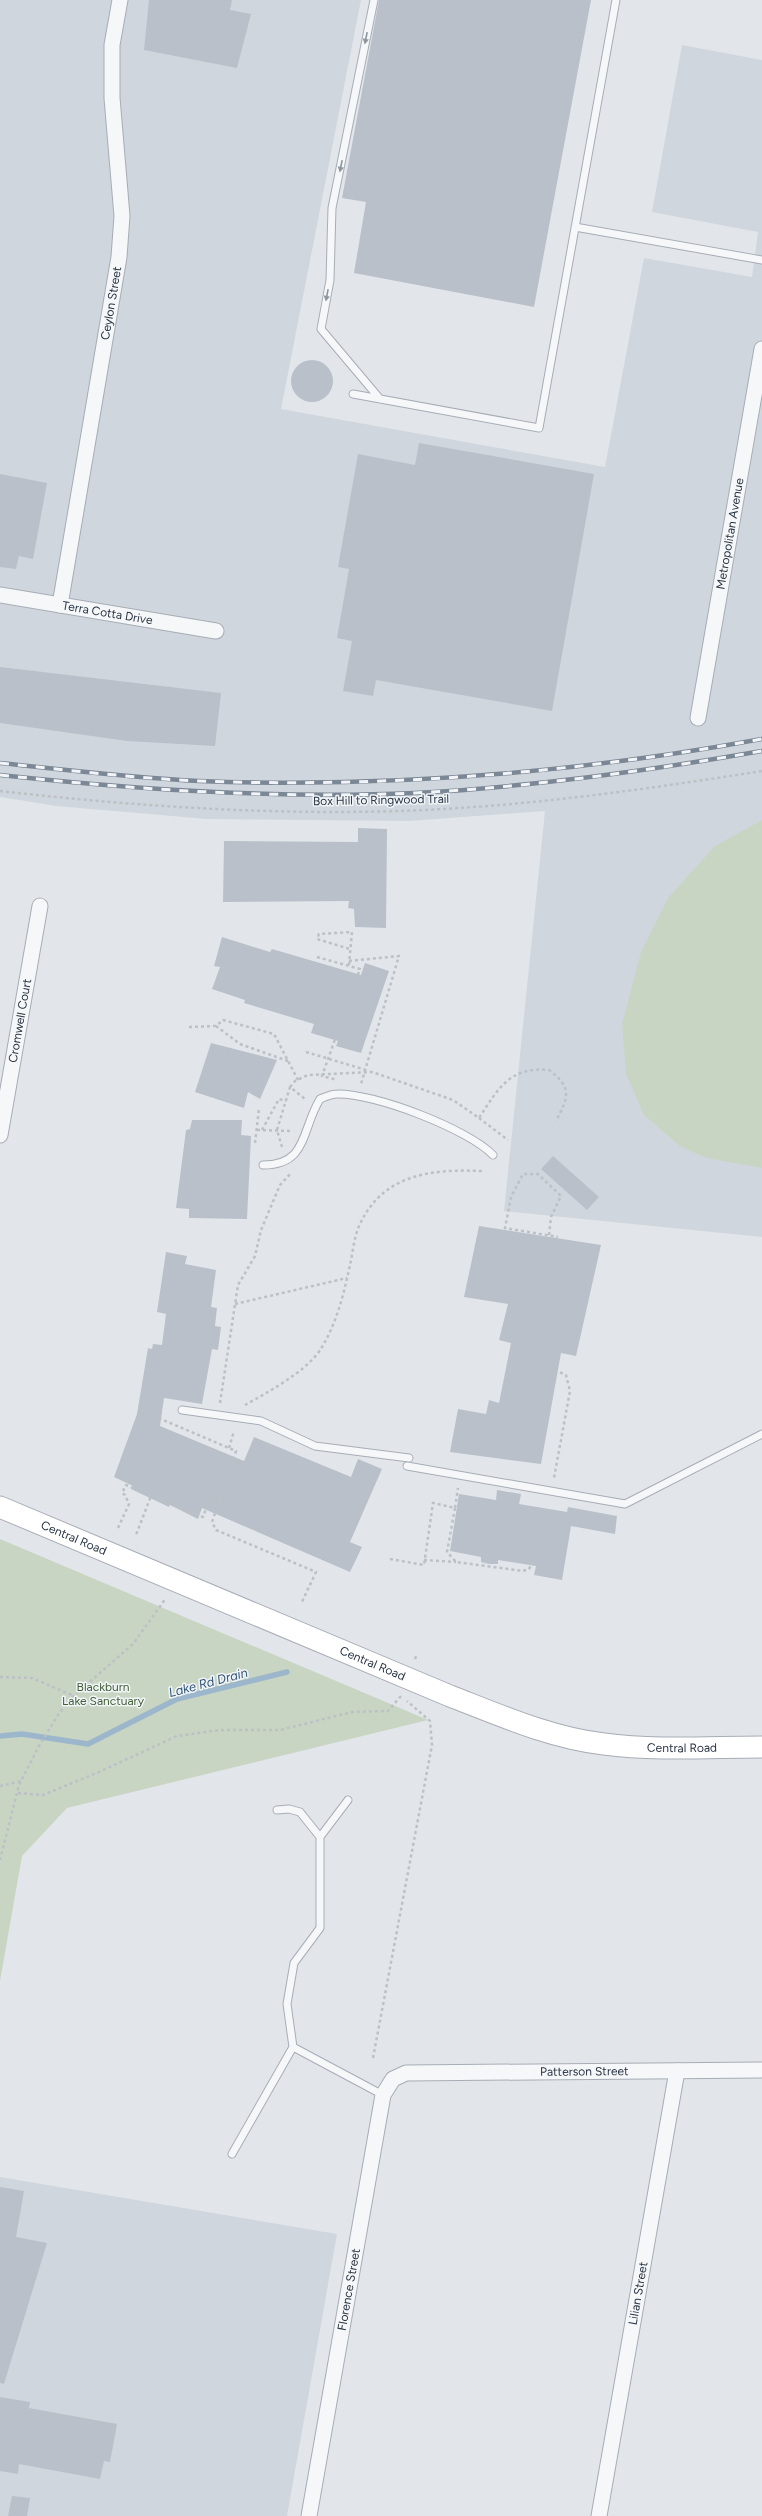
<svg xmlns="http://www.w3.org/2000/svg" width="762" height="2516" font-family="Figtree,sans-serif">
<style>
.built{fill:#d0d6dd}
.green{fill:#c9d5c3}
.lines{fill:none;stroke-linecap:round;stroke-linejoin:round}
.stream{stroke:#9cb7cc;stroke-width:5.5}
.building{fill:#b9c0c9}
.lane-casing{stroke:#a7adb6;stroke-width:9}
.street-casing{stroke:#a7adb6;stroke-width:17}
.secondary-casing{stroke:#a7adb6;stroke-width:23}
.path{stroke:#bcc1c6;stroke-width:2.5;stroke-dasharray:3 3;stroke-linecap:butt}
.lane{stroke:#f5f7f9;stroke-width:7}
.street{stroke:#f5f7f9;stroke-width:15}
.secondary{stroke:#fff;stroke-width:21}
.rail-casing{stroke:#7b8795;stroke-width:4.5}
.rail{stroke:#f2f5f8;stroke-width:3;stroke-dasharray:9;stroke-linecap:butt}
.oneway{fill:#8f969e}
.labels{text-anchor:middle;stroke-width:3;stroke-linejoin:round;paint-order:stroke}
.street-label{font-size:12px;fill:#293544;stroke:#f2f5f8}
.park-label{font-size:12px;fill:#416036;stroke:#f2f5f8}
.water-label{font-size:13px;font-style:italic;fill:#31577a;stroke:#f2f5f8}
</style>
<rect width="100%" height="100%" fill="#e2e6eb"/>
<path class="built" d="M0 0H361L281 409 605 467 644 258 752 277 758 232 652 212 682 45 762 60V1237L504 1211 545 811 409 821 207 819 56 806 0 797Z
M0 2177 337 2234 287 2516H0Z"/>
<path class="green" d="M762 820V1168L707 1158 681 1147 644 1115 626 1074 622 1024 641 952 668 898 715 846Z
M0 1539 393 1705 428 1720 67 1808 22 1856 0 1981Z"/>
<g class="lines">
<path class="stream" d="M0 1736 22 1734 88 1744 177 1699 287 1672"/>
</g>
<path class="building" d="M149 0H232L230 10 251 14 237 68 144 50Z
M379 0H591L534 307 354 273 366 202 342 198Z
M291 381a21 21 0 1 1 42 0a21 21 0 1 1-42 0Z
M419 443 594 474 552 711 376 680 373 696 343 691 352 641 337 638 349 569 338 567 358 454 415 465Z
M0 474 47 483 33 559 19 556 16 569 0 567Z
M0 667 221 693 215 746 127 741 0 723Z
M358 828 387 829 386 928 355 927 354 909 348 908 349 901 223 902 224 841 358 842Z
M222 937 270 952 272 949 361 975 365 963 389 971 361 1053 336 1046 338 1041 311 1033 314 1024 244 1003 245 1000 212 989 220 967 214 966Z
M211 1043 277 1060 260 1099 248 1092 244 1108 195 1092Z
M192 1120H242L241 1135 251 1136 247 1219 189 1218V1209L176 1208 186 1130 190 1129Z
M553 1156 599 1197 587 1210 541 1169Z
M479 1226 601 1245 576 1356 561 1353 541 1464 450 1452 458 1409 486 1414 489 1400 499 1403 511 1343 499 1340 508 1304 464 1297Z
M166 1252 187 1256 185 1264 216 1270 211 1307 217 1308 215 1326 221 1327 218 1350 212 1349 202 1404 164 1398 160 1426 244 1461 254 1437 351 1477 358 1459 382 1469 350 1542 362 1547 350 1572 202 1508 198 1519 170 1505 169 1507 131 1489 133 1486 114 1477 137 1414 148 1348 152 1349 153 1344 162 1345 166 1314 157 1312Z
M497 1490 521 1494 519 1504 567 1512 568 1507 617 1516 615 1534 571 1526 562 1580 534 1575 536 1566 498 1560V1564H489L481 1562V1557L450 1551 459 1494 496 1500Z
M0 2187 24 2191 16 2237 47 2243 4 2384 0 2383Z
M0 2397 30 2402 29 2408 117 2424 110 2462 104 2461 100 2479 19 2464 18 2474 0 2471Z
M12 2496 30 2498 27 2516H8Z"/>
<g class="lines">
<defs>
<path id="lane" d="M374 0 332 208 330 280 321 329 380 399
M575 227 762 260
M353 394 539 428 616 0
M263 1165C308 1165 301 1130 320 1099 325 1097 331 1094 337 1094 374 1093 468 1129 493 1155
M182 1410 261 1421 315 1446 409 1458
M407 1466 625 1504 762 1434
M277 1810 289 1809 300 1812 320 1837V1928L294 1963 287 2004 293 2047 383 2095
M320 1837 348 1800
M232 2154 293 2047"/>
<g id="street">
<path id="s1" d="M0 595 216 631"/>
<path id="s2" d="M60 605 119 257 122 216 112 98V45L120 0"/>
<path id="s3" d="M698 718 762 349"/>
<path id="s4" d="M0 1135 40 906"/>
<path id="s5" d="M309 2516 383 2095 393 2079 406 2073 762 2070"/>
<path id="s6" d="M599 2516 677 2071"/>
</g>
<g id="secondary">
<path id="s7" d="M0 1507 450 1696C499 1715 551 1738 604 1744 656 1751 710 1747 762 1747"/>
</g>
</defs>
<use href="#lane" class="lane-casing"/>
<use href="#street" class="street-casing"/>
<use href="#secondary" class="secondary-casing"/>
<path class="path" d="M0 791C133 806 265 815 399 811 521 807 642 790 762 771
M317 957 360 969 322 1076 337 1080
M349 961 399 956 361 1084
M349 965 352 932 319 934 317 939 350 949
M189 1027 216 1026
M306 1052 366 1070
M288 1061 240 1044 216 1026 223 1020 274 1034 298 1080
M290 1087 295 1081 308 1075 372 1072 453 1100 479 1118C498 1089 510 1066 549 1070 573 1088 568 1098 556 1121
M479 1118 508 1140
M257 1130 292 1131
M262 1130 279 1099 286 1101
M255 1143 259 1109
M282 1147 277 1130 290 1087 305 1099
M549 1235 551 1217 561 1196 538 1174H523L511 1197 505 1228 558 1237
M235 1304 347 1278
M525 1366 550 1368 566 1375 570 1391 554 1478
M220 1403 238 1285 255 1256 261 1230 280 1185 291 1173
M245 1405C268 1392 308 1371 322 1347 337 1322 344 1293 350 1265 353 1252 354 1236 360 1224 384 1173 433 1169 482 1171
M142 1411 236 1451 212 1522 216 1530 316 1572 301 1604
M229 1448 234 1431
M151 1496 203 1517 209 1501 218 1504
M455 1508 447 1552 456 1562 523 1571 529 1569 533 1561
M118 1528 129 1504 125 1495 122 1493 126 1485 151 1496 136 1535
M390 1559 424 1565 433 1503 455 1508 458 1488
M424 1560 456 1562
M415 1659 417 1654
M0 1677 32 1678 74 1696
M0 1786 21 1781
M18 1793 43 1795 99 1772 177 1736 220 1730H280L352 1712 388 1711 401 1696
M0 1860 19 1785 39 1746 58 1715 69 1700 133 1644 166 1598
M373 2058 432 1745 430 1721 407 1701"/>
<use href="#lane" class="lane"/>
<use href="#street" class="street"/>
<use href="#secondary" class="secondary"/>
<defs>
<path id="rail" d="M0 763C66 770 133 778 199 781 388 788 576 773 762 739
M0 775C138 790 276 799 415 793 531 787 647 771 762 751"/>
</defs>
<use href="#rail" class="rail-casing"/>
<use href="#rail" class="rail"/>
</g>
<defs><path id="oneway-solid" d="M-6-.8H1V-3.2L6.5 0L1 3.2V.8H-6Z"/></defs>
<g class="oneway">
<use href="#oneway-solid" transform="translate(366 38) rotate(101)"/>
<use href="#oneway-solid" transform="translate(341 166) rotate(101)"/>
<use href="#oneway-solid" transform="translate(327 295) rotate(101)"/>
</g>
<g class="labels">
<g class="street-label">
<text dy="4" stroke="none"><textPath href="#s2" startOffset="306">Ceylon Street</textPath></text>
<text dy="4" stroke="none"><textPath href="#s3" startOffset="187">Metropolitan Avenue</textPath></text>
<text dy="4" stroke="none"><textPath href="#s1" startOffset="109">Terra Cotta Drive</textPath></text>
<text transform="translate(381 800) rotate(-1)" y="4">Box Hill to Ringwood Trail</text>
<text dy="4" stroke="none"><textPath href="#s4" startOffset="116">Cromwell Court</textPath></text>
<text dy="4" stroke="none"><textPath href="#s7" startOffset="80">Central Road</textPath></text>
<text dy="4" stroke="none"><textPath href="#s7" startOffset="404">Central Road</textPath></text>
<text dy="4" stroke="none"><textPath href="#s7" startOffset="728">Central Road</textPath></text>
<text dy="4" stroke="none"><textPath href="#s5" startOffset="639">Patterson Street</textPath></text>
<text dy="4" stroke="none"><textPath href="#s5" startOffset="230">Florence Street</textPath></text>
<text dy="4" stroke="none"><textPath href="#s6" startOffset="226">Lilian Street</textPath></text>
</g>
<g class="park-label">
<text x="103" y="1691">Blackburn<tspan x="103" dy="14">Lake Sanctuary</tspan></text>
</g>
<g class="water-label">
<text transform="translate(208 1682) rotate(-15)" y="5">Lake Rd Drain</text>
</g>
</g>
</svg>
